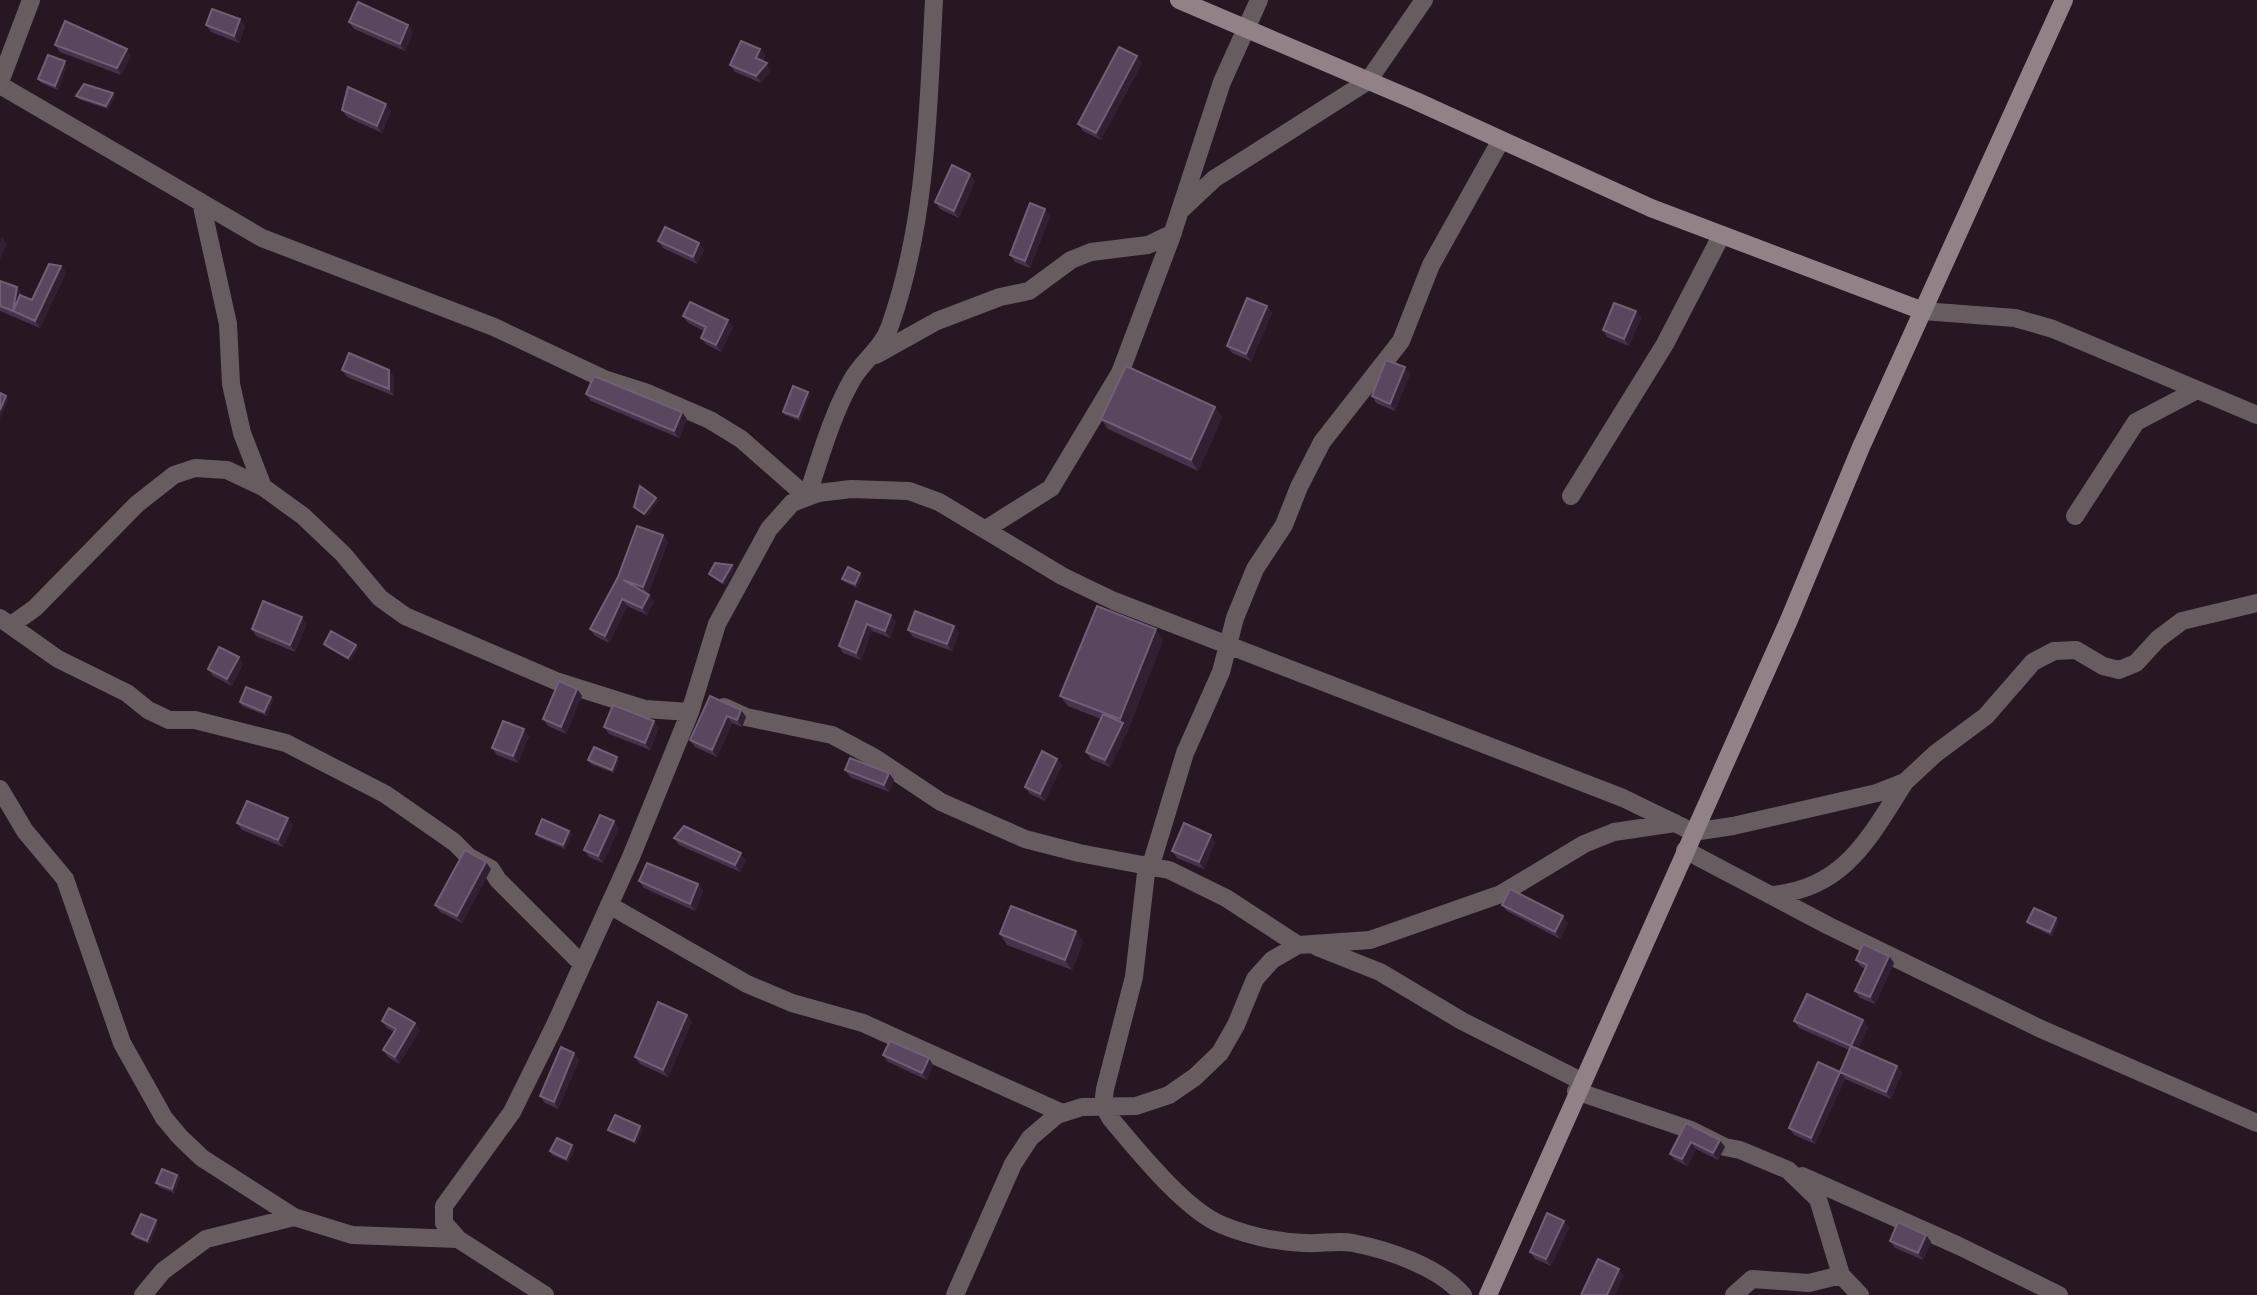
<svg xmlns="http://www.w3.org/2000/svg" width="2257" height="1295" font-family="'Noto Sans',sans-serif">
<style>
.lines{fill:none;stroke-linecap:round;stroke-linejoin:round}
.street{stroke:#675d61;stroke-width:18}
.secondary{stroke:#928288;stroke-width:18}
.wall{fill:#45334c}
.shaded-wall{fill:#311f34}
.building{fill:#58475e;stroke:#716075;stroke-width:2}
</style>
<rect width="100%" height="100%" fill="#261723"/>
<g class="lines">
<path class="street" d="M0 82 31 0
M0 85 262 238 494 327 604 379 645 392 710 420 741 439 807 497C820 458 832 414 853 378 864 360 883 347 890 326 927 221 928 110 934 0
M201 202 228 324 231 384 242 433 263 487
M1180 211 1214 179 1368 81 1424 0
M1923 311 2015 318 2053 329 2257 415
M876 355 937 321 1000 297 1029 291 1071 260 1091 252 1148 245 1173 233
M1571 496 1665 344 1721 236
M2075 516 2136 422 2197 390
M986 529 1051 488 1120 373 1171 238 1222 82 1259 0
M0 618 58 659 127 693 148 710 169 720H195L286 743 385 794 454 842 469 857 491 869 498 880 582 964
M11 625 35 608 137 504 174 475 195 468 227 470 263 487 303 516 343 554 380 598 405 616 556 681 645 709 690 712
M724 707 746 717 832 735 875 758 941 802 1025 839 1079 853 1169 870 1226 898 1298 945
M0 789 25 831 65 879 122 1043 164 1118 180 1137 202 1158 294 1217 352 1235 458 1239
M1685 850 1829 926 2041 1029 2257 1123
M1147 864 1134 977 1105 1089 1103 1105 1111 1119C1138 1151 1185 1210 1222 1225 1249 1236 1276 1242 1305 1243 1321 1244 1338 1240 1353 1243 1389 1250 1439 1267 1463 1295
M1151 865 1185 753 1221 672 1235 618 1255 569 1284 525 1299 487 1322 442 1401 341 1431 265 1501 140
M1770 895C1844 890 1869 838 1905 782
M609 905 747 984 792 1003 863 1023 1062 1113
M1317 947 1380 972 1462 1021 1581 1081
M1576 1091 1691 1130 1725 1147 1740 1150 1788 1170 1818 1199 1841 1275 1860 1295
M1802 1176 1959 1246 2059 1295
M143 1295 163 1271 206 1239 294 1217
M545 1295 458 1239 444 1223V1206L512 1112 555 1025 631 857 690 712 717 624 769 529 792 503 818 493 851 489 909 491 939 502 1062 576 1114 601 1623 798 1693 832 1733 826 1877 793 1905 782 1935 754 1986 716 2033 662 2054 651 2076 650 2103 666 2119 670 2136 663 2158 639 2182 621 2257 603
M955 1295 1013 1164 1030 1138 1057 1115 1082 1107 1136 1106 1169 1095 1195 1077 1220 1053 1236 1025 1255 979 1272 960 1298 945 1370 940 1501 894 1584 844 1614 832 1675 823
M1734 1295 1752 1279 1809 1283 1841 1275"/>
<path class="secondary" d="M1179 0 1416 101 1651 208 1923 311
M1488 1295 1789 620 1861 447 2064 0"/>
</g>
<path class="wall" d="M349 22 408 25 413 32 405 51 354 29Z
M206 25 245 26 239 43 211 32Z
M55 45 127 49 131 56 121 75 60 52Z
M760 49 765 56 763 61 771 70 761 83 735 72 730 65Z
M1142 63 1101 140 1083 131 1078 124Z
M67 65 58 90 41 83 38 79Z
M113 93 115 97 108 109 78 99 76 96Z
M342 110 391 111 382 133 347 117Z
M975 181 959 218 940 209 935 202Z
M1050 216 1030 268 1015 262 1010 255Z
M658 241 699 243 704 250 697 264 663 248Z
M61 266 66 273 40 328 0 311V281L22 294V296L32 300Z
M1267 306 1272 313 1251 361 1232 353 1227 346Z
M1636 311 1641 318 1629 346 1607 337 1603 330Z
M683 316 728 320 733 327 721 352 706 344 701 338 704 331 688 323Z
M342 370H389L394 377V396L347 377Z
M1410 374 1395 411 1376 403 1372 396Z
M586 394 687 419 679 438 591 401Z
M810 395 800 421 785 415 783 412Z
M1215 407 1222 418 1198 471 1108 429 1101 419Z
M663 535 668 542 648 594 654 602 647 615 627 606 609 643 595 636 590 629Z
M735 569 725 585 712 577 709 574Z
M863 576 857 588 845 582 842 579Z
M856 601 896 622 890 638 872 631 861 660 843 653 839 646Z
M307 624 295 652 256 636 252 629Z
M954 626 959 633 952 651 913 637 908 630Z
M1163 640 1128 730 1110 767 1091 759 1086 752 1101 719 1068 706 1060 696Z
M324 644 356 645 358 648 350 661 326 647Z
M239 657 243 664 232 686 213 676 208 669Z
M577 689 582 696 566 734 548 726 543 719Z
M710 696 741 710 746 717 742 727 732 723 717 757 695 747 690 740Z
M271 697 273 700 267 716 242 706 240 702Z
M604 727 659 728 650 750 609 734Z
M529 736 518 763 497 755 492 748Z
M1057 759 1062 765 1045 801 1030 794 1025 787Z
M588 760H619L614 773 591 764Z
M845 770 889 773 894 780 889 792 850 777Z
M237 823 293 825 283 847 242 830Z
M619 828 603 863 589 857 584 850Z
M536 834H572L565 849 538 837Z
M674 838 746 860 740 872 679 845Z
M1215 842 1204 869 1177 858 1172 851Z
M491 869 462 923 440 912 435 905Z
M639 881 698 884 703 891 695 911 644 888Z
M1502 905 1568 923 1560 939 1507 911Z
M2059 921 2052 936 2030 925 2027 922Z
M1076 931 1083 942 1072 970 1007 945 1000 934Z
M1889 956 1894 963 1875 1004 1860 998 1855 991 1866 969 1861 967 1856 960Z
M687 1015 692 1022 668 1077 640 1064 635 1057Z
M382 1021 420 1030 399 1064 388 1057 383 1050 394 1032 387 1028Z
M1794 1021 1868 1027 1858 1049 1897 1066 1902 1073 1891 1099 1845 1079 1840 1072 1849 1050 1799 1028Z
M574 1053 579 1060 558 1109 545 1103 540 1096Z
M883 1055 933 1065 927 1080 888 1062Z
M1845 1079 1815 1144 1794 1135 1789 1128Z
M1686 1123 1725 1147 1718 1160 1696 1149 1687 1166 1675 1160 1670 1154Z
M640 1126 643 1130 636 1144 611 1133 608 1130Z
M575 1149 568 1162 552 1155 550 1151Z
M177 1175 180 1178 174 1193 159 1187 156 1183Z
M156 1220 158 1223 150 1244 135 1238 132 1234Z
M1564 1221 1569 1228 1551 1266 1535 1259 1530 1252Z
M1926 1235 1931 1242 1923 1260 1895 1248 1890 1241Z"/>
<path class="shaded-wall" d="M240 19 245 26 239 43 234 36Z
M408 25 413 32 405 51 400 44Z
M127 49 131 56 121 75 117 68Z
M760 49 765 56 761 65 756 58Z
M1137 56 1142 63 1101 140 1096 133Z
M65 61 67 65 58 90 55 86Z
M767 63 771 70 761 83 756 76Z
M113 93 115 97 108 109 106 106Z
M386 104 391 111 382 133 377 126Z
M970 174 975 181 959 218 954 211Z
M1045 209 1050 216 1030 268 1025 261Z
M2 237 7 244 0 260V242Z
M699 243 704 250 697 264 693 257Z
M61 266 66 273 40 328 35 321Z
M17 287 22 294 18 314 13 311Z
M1267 306 1272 313 1251 361 1246 354Z
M1636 311 1641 318 1629 346 1624 339Z
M728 320 733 327 721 352 716 345Z
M1405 367 1410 374 1395 411 1390 404Z
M389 370 394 377V396L389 389Z
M808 392 810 395 800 421 798 417Z
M6 396 9 399 0 419V410Z
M1215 407 1222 418 1198 471 1191 460Z
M682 412 687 419 679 438 674 431Z
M656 498 659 501 646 518 644 514Z
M663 535 668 542 648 594 643 587Z
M732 565 735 569 725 585 722 582Z
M860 573 863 576 857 588 855 584Z
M649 595 654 602 647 615 642 608Z
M622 599 627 606 609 643 605 636Z
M891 615 896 622 890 638 885 631Z
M302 617 307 624 295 652 290 645Z
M867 624 872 631 861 660 856 653Z
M954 626 959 633 952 651 947 644Z
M1156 629 1163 640 1128 730 1110 767 1105 760 1123 723 1120 719Z
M356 645 358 648 350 661 348 658Z
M239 657 243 664 232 686 227 679Z
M577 689 582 696 566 734 561 727Z
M271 697 273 700 267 716 264 712Z
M741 710 746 717 742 727 737 720Z
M727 716 732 723 717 757 712 750Z
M654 721 659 728 650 750 645 743Z
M524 729 529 736 518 763 513 756Z
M617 757 619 760 614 773 612 770Z
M1057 759 1062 765 1045 801 1040 794Z
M889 773 894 780 889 792 884 785Z
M288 818 293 825 283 847 278 840Z
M614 821 619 828 603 863 598 856Z
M569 831 572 834 565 849 563 845Z
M1211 835 1215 842 1204 869 1199 862Z
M741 853 746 860 740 872 735 865Z
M486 862 491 869 462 923 457 916Z
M698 884 703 891 695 911 690 904Z
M1563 916 1568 923 1560 939 1555 932Z
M2056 918 2059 921 2052 936 2050 932Z
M1076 931 1083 942 1072 970 1065 960Z
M1889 956 1894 963 1875 1004 1870 997Z
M687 1015 692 1022 668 1077 663 1070Z
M1863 1020 1868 1027 1856 1053 1851 1046Z
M415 1023 420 1030 399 1064 395 1057Z
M574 1053 579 1060 558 1109 554 1102Z
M929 1058 933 1065 927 1080 922 1073Z
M1897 1066 1902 1073 1891 1099 1886 1092Z
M1840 1072 1845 1079 1815 1144 1811 1138Z
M640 1126 643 1130 636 1144 634 1141Z
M1720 1140 1725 1147 1718 1160 1713 1153Z
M1691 1142 1696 1149 1687 1166 1682 1159Z
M572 1145 575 1149 568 1162 566 1159Z
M177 1175 180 1178 174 1193 172 1189Z
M156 1220 158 1223 150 1244 147 1241Z
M1564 1221 1569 1228 1551 1266 1546 1259Z
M1926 1235 1931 1242 1923 1260 1918 1253Z
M1619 1269 1624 1276 1615 1295H1607Z"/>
<path class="building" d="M358 2 408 25 400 44 349 22Z
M212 9 240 19 234 36 206 25Z
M65 21 127 49 117 68 55 45Z
M741 41 760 49 756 58 767 63 756 76 730 65Z
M1119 47 1137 56 1096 133 1078 124Z
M48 55 65 61 55 86 38 79Z
M84 84 113 93 106 106 76 96Z
M348 87 386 104 377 126 342 110Z
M952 165 970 174 954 211 935 202Z
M1030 203 1045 209 1025 261 1010 255Z
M665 227 699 243 693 257 658 241Z
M49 264 61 266 35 321 13 311 20 295 32 300Z
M0 281 17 287 13 311 0 306Z
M1247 298 1267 306 1246 354 1227 346Z
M690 302 728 320 716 345 701 338 706 327 683 316Z
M1614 303 1636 311 1624 339 1603 330Z
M349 353 389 370V389L342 370Z
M1386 360 1405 367 1390 404 1372 396Z
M1126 366 1215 407 1191 460 1101 419Z
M594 376 682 412 674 431 586 394Z
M793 386 808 392 798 417 783 412Z
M0 393 6 396 0 410Z
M640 486 656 498 644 514 634 507Z
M637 526 663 535 643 587 623 580 649 595 642 608 622 599 605 636 590 629 618 577Z
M715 563 732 565 722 582 709 574Z
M848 567 860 573 855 584 842 579Z
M263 601 302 617 290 645 252 629Z
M856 601 891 615 885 631 867 624 856 653 839 646Z
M1097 606 1156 629 1120 719 1060 696Z
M915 611 954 626 947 644 908 630Z
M331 631 356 645 348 658 324 644Z
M219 647 239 657 227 679 208 669Z
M559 681 577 689 561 727 543 719Z
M246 687 271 697 264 712 240 702Z
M710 696 741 710 737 720 727 716 712 750 690 740Z
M613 705 654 721 645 743 604 727Z
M1103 714 1123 723 1105 760 1086 752Z
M503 721 524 729 513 756 492 748Z
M594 747 617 757 612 770 588 760Z
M1042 751 1057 759 1040 794 1025 787Z
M850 758 889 773 884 785 845 770Z
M247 801 288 818 278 840 237 823Z
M600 815 614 821 598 856 584 850Z
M542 819 569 831 563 845 536 834Z
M1184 823 1211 835 1199 862 1172 851Z
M684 826 741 853 735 865 674 838Z
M465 850 486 862 457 916 435 905Z
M647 863 698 884 690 904 639 881Z
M1510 889 1563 916 1555 932 1502 905Z
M1011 906 1076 931 1065 960 1000 934Z
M2034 908 2056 918 2050 932 2027 922Z
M1863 944 1889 956 1870 997 1855 991 1867 965 1856 960Z
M1807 994 1863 1020 1851 1046 1794 1021Z
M658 1002 687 1015 663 1070 635 1057Z
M389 1008 415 1023 395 1057 383 1050 396 1029 382 1021Z
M890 1041 929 1058 922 1073 883 1055Z
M1851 1046 1897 1066 1886 1092 1840 1072Z
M561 1047 574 1053 554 1102 540 1096Z
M1818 1062 1840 1072 1811 1138 1789 1128Z
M615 1115 640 1126 634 1141 608 1130Z
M1686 1123 1720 1140 1713 1153 1691 1142 1682 1159 1670 1154Z
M557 1138 572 1145 566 1159 550 1151Z
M162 1169 177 1175 172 1189 156 1183Z
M1547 1213 1564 1221 1546 1259 1530 1252Z
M141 1214 156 1220 147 1241 132 1234Z
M1898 1222 1926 1235 1918 1253 1890 1241Z
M1598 1259 1619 1269 1607 1295H1581Z"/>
</svg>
